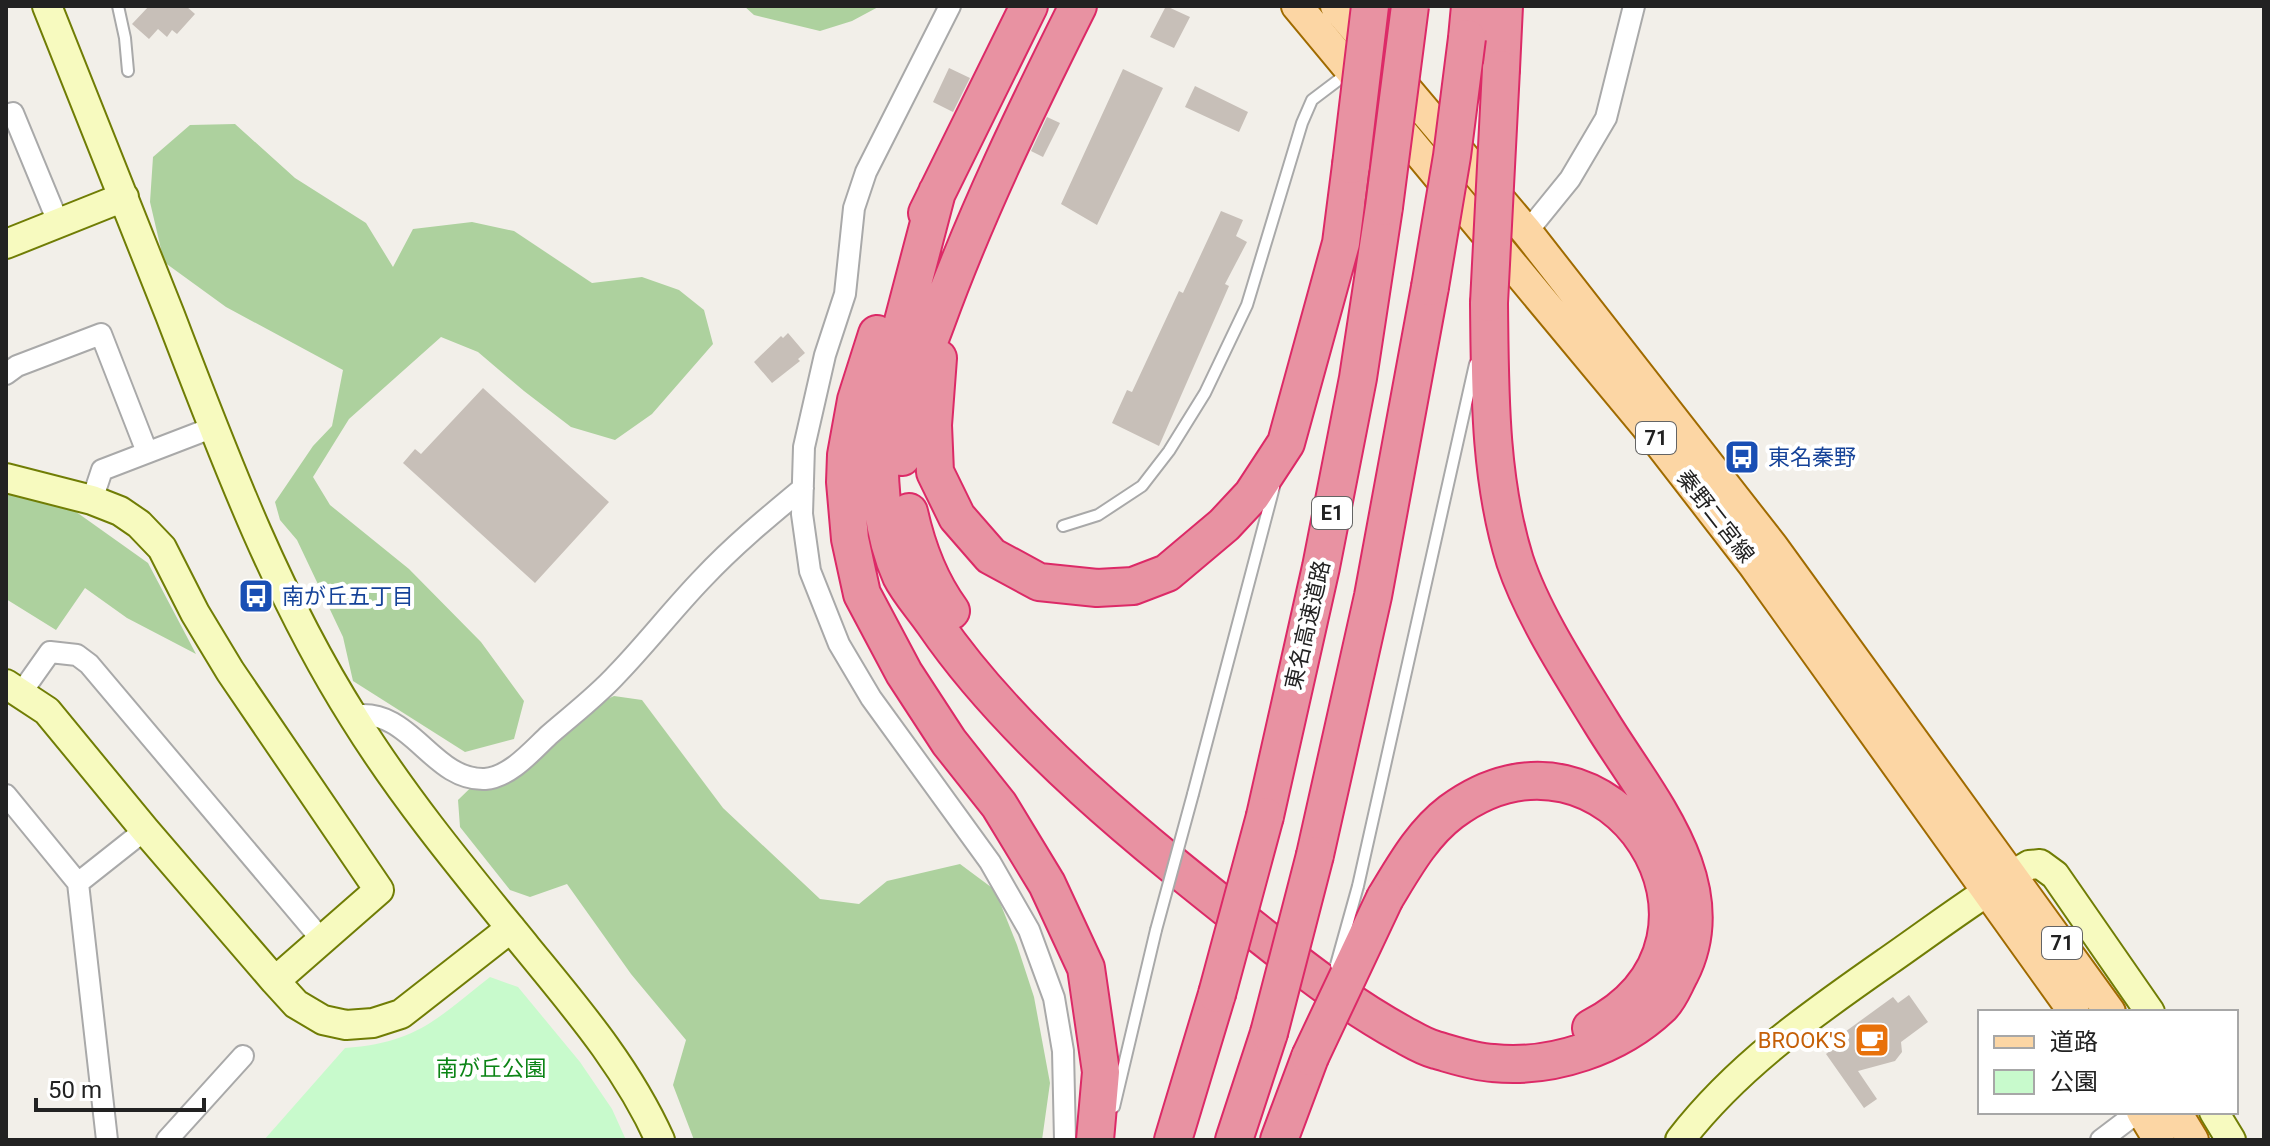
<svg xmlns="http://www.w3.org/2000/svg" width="2270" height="1146" font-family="Roboto,'Noto Sans JP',sans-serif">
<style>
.forest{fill:#add19e}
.park{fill:#c8facc}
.building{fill:#c7bfb8}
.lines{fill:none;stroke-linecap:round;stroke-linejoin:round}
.lane-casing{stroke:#a9a9a9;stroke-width:14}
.street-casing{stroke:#a9a9a9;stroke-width:24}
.secondary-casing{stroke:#707d05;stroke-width:32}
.primary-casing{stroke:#a06b00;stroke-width:34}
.highway-casing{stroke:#dc2a67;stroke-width:40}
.lane{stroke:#fff;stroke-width:10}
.street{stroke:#fff;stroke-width:20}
.secondary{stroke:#f7fabf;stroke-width:28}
.primary{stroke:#fcd6a4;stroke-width:30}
.highway{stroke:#e892a2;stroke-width:36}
.lane-bridge-casing{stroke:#a9a9a9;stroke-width:14;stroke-linecap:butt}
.highway-bridge-casing{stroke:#dc2a67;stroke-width:40;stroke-linecap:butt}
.lane-bridge{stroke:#fff;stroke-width:10}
.highway-bridge{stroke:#e892a2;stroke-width:36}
.labels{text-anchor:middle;stroke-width:8;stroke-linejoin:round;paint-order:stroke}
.shield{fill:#fff;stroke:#646464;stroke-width:2}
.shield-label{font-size:20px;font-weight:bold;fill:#222}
.transit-label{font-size:22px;fill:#164399;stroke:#fff;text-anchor:start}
.street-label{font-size:22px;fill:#222;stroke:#fff}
.food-label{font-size:22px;fill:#c56008;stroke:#fff;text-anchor:end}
.park-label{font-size:22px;fill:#0c8416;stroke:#fff}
</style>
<rect width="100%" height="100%" fill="#f2efe9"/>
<path class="forest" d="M744 6H880L852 21 820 31 754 15Z
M235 124 295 178 366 223 393 267 413 229 472 222 514 231 592 283 642 277 679 290 704 310 713 344 652 414 615 440 571 427 524 391 478 352 441 337 349 419 313 477 330 505 409 569 481 642 524 701 514 739 465 752 353 681 343 637 297 540 280 520 275 502 313 446 332 426 343 370 226 307 164 262 150 202 153 157 190 125Z
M6 493 58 499 148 563 196 654 127 618 85 588 56 630 6 599Z
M614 696 642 700 723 808 820 899 859 904 887 881 960 864 995 890 1017 945 1034 997 1050 1083 1042 1140H694L673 1085 686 1040 631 974 567 884 530 897 510 890 460 827 458 800C499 759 561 719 614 696Z"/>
<path class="park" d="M490 977 518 987 580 1062 612 1109 626 1140H264L345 1048C416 1043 437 1019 490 977Z"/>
<path class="building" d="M149 6H186L195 14 177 34 172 30 167 37 158 29 149 39 132 24Z
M1166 6 1190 17 1174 48 1150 37Z
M949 68 970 78 953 112 933 102Z
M1123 69 1163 88 1097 225 1061 204Z
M1195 86 1248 112 1239 132 1185 107Z
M1047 117 1060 123 1043 157 1031 151Z
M1221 211 1243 220 1236 236 1247 242 1225 284 1229 286 1159 446 1112 423 1127 390 1132 392 1179 291 1183 293Z
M788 333 805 353 798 359 800 361 772 383 754 362 781 336 783 338Z
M483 388 609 502 535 583 403 463 415 449 421 454Z
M1909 995 1928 1022 1901 1042 1902 1052 1895 1061 1858 1071 1877 1099 1864 1108 1826 1054 1842 1042 1838 1037 1893 997 1898 1003Z"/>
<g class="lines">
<defs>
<path id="lane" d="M118 6 125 38 128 71
M1063 526 1098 515 1142 486 1169 451 1205 393 1247 305 1302 123 1312 100 1349 72
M1193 794 1274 487
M1358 886 1475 364
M1114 1107 1156 930"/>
<path id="street" d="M950 6 866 172 854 208 845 294 825 355 804 447 802 514 810 571 839 644 871 698 990 862 1029 930 1054 998 1063 1051 1065 1140
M6 115 13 113 58 222
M1527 232 1570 179 1606 118 1634 6
M6 374 17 366 101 334 147 452
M92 500 102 470 214 427
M21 693 50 652 77 655 89 664 322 940
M353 716C411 706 431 781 485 779 510 777 532 751 549 735 572 715 597 696 617 674 647 643 673 609 703 578 734 545 768 517 803 488
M6 795 78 883 107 1140
M78 883 145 830
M167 1140 243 1056
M2101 1140 2138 1112"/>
<path id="secondary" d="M47 6C87 109 130 212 170 315 223 453 275 593 354 718 405 800 466 873 527 948 577 1009 627 1067 660 1140
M6 244 124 197
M6 478 92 500 120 511 139 524 162 548 195 613 230 671 379 890 275 981
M6 684 47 711 145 830 275 981 296 1004 323 1020 346 1025 373 1023 401 1014 511 928
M2214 1112 2231 1140
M1680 1140C1737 1066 1812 1014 1888 961 1934 929 1980 894 2029 865L2040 864 2055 875 2150 1012"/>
<path id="primary" d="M1297 6 1647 427 1753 564 2074 1012
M1336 6 1527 232 1773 547 2110 1012
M2142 1112 2159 1140
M2176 1112 2193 1140"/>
<path id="highway" d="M1467 38 1470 6
M1501 69 1504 6
M937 192 886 386C876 445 876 521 901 576 909 592 924 608 934 623 1017 744 1153 850 1268 941 1311 975 1353 1007 1402 1034 1413 1040 1424 1047 1436 1050 1454 1055 1474 1062 1493 1063 1552 1069 1618 1047 1661 1006 1670 997 1674 985 1680 974 1726 884 1646 796 1601 722 1571 673 1533 615 1515 561 1489 478 1490 389 1489 303
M927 213 1029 6
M877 334 856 400 846 455 845 482 850 539 862 594 904 673 949 742 999 805 1047 884 1086 968 1101 1072 1095 1140
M938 358 933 425 935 472 957 517 991 556 1039 582 1097 588 1133 586 1167 573 1224 525 1252 495 1286 443 1341 243 1351 165
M902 457C900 411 920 366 936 323 976 213 1026 110 1078 6
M909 512C917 548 929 581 951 611
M1265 816 1321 567 1358 378 1384 207
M1315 855 1373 596 1430 287
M1385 898C1404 867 1422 834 1451 812 1609 695 1766 938 1591 1028
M1173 1140 1217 994
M1234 1140 1269 1033
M1279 1140 1310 1057"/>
</defs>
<use href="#lane" class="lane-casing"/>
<use href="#street" class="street-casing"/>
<use href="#secondary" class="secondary-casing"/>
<use href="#primary" class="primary-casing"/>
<use href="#highway" class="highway-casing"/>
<use href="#lane" class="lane"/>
<use href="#street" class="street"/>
<use href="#secondary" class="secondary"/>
<use href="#primary" class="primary"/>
<use href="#highway" class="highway"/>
<defs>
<path id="lane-bridge" d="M1156 930 1193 794
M1336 965 1358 886"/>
<path id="highway-bridge" d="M1351 165 1370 6
M1384 207 1410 6
M1430 287 1452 156 1467 38
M1489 303 1501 69
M1217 994 1265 816
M1269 1033 1315 855
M1310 1057 1385 898"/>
</defs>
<use href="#lane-bridge" class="lane-bridge-casing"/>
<use href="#highway-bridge" class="highway-bridge-casing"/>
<use href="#lane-bridge" class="lane-bridge"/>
<use href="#highway-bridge" class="highway-bridge"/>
</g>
<defs>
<symbol id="bus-square" viewBox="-11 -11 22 22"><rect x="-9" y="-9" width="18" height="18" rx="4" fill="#1a4fb4" stroke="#fff"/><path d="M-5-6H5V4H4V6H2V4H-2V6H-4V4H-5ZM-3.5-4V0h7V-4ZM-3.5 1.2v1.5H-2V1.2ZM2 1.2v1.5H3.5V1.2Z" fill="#fff"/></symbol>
<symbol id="cafe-square" viewBox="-11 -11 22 22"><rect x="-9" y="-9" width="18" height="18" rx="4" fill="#e8710a" stroke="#fff"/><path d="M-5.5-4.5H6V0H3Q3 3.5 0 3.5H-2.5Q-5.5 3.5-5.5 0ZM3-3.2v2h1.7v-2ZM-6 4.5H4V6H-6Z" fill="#fff"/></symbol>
</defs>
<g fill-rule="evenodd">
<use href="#bus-square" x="1722" y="437" width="40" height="40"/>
<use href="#bus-square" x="236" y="576" width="40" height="40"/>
<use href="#cafe-square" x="1852" y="1020" width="40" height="40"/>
</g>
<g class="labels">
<g class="shield">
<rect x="1636" y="422" width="40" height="32" rx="6"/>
<rect x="1312" y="497" width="40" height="32" rx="6"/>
<rect x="2042" y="927" width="40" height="32" rx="6"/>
</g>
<g class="shield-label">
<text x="1656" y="445">71</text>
<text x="1332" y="520">E1</text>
<text x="2062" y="950">71</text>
</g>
<g class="transit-label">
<text x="1768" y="465">東名秦野</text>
<text x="282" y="604">南が丘五丁目</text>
</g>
<g class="street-label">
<text transform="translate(1716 516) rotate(52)" y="8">秦野二宮線</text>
<text transform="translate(1307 625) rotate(-77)" y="8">東名高速道路</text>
</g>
<g class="food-label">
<text x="1846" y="1048">BROOK'S</text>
</g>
<g class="park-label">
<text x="491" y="1076">南が丘公園</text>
</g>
</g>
<rect width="2270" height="1146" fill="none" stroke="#222222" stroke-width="16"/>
<rect x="1978" y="1010" width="260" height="104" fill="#ffffff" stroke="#a7a7a7" stroke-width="2"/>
<rect x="1994" y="1036" width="40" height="12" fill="#fcd6a4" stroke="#a7a7a7" stroke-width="2"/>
<text x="2050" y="1050" font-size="24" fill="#222222">道路</text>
<rect x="1994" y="1070" width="40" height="24" fill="#c8facc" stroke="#a7a7a7" stroke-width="2"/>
<text x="2050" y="1090" font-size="24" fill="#222222">公園</text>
<path d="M36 1098v12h168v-12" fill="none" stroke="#222222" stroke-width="4"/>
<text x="48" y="1098" font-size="24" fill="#222222" stroke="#ffffff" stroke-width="6" paint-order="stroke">50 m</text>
</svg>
